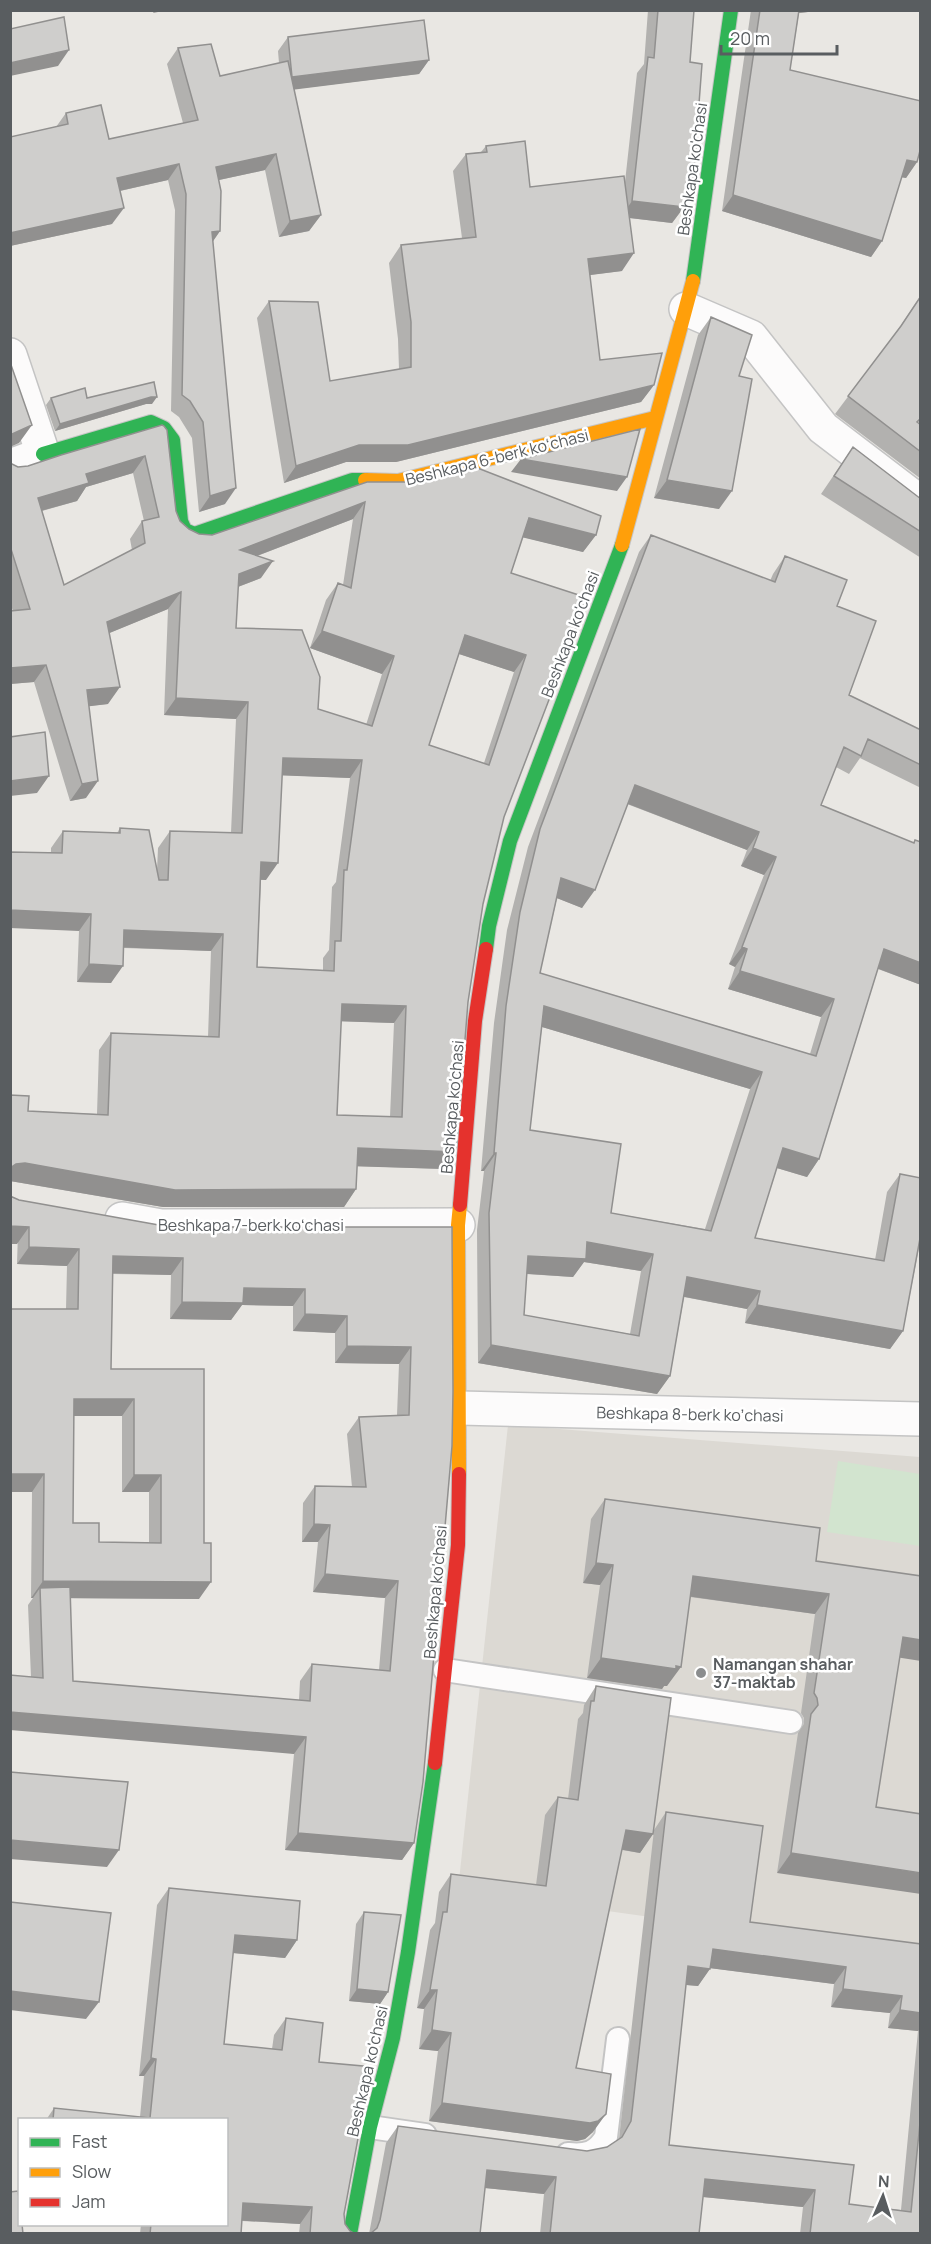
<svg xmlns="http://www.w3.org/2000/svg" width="931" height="2244" font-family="Manrope,sans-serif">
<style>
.education{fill:#dcd9d3}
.garden{fill:#d2e4cf}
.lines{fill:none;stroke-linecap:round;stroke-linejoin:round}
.lane-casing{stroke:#c4c4c4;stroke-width:26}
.street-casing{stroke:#c4c4c4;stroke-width:36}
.fast-casing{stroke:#c5c5c5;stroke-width:16}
.slow-casing{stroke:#c5c5c5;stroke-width:16}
.jam-casing{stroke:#c5c5c5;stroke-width:16}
.lane{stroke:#fcfbfb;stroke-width:22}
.street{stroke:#fcfbfb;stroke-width:33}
.fast{stroke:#30b455;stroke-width:14}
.slow{stroke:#ff9f0a;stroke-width:14}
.jam{stroke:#e5322d;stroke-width:14}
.wall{fill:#b2b1af;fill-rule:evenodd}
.shaded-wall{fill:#91908f}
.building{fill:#cfcecc;stroke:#91908f;stroke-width:1.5;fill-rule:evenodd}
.poi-dot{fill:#8b8d8e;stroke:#fff;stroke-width:2}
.labels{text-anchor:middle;stroke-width:5;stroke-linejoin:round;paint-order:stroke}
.street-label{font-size:16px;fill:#595d60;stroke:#fff}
.poi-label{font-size:16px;font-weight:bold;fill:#595d60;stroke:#fff;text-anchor:start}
</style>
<rect width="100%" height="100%" fill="#e9e7e3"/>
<path class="education" d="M508 1425 920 1457V1955L458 1890Z"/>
<path class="garden" d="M838 1461 920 1474V1546L827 1532Z"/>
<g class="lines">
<defs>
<path id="lane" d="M445 1670 791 1722
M370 2127 425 2135
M568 2154C586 2156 597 2153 606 2137L618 2039"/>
<path id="street" d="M686 309 751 337 823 428 920 502
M10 355 43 454 10 466
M122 1219 161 1226 458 1225
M460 1408 920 1419"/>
<path id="fast" d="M693 281 731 10
M43 454 151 422 164 428 173 440 181 521 185 530 194 534 352 480H365
M486 949 489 926 510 841 622 545
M350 2234 370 2127 393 2038 408 1952 435 1763"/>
<path id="slow" d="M365 480 398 481 655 418
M622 545 693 281
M459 1474 458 1225 460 1205"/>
<path id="jam" d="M460 1205 475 1021 486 949
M435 1763 458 1545 459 1474"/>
</defs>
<use href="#lane" class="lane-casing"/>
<use href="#street" class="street-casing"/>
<use href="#fast" class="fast-casing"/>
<use href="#slow" class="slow-casing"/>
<use href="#jam" class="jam-casing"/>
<use href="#lane" class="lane"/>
<use href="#street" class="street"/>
<use href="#fast" class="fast"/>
<use href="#slow" class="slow"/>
<use href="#jam" class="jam"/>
</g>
<path class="wall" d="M648 10H694L690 62 693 183 685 195 684 207 672 223 630 218 622 271 589 275 600 360 654 385 641 402 396 462H346L284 483 257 318 269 301 330 381 399 369 398 339 389 263 401 245 462 238 453 171 466 154 481 152 486 146 530 187 625 182 637 73 644 64Z
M751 10H826L799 13 790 70 917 162 906 178 901 177 882 241 871 257 722 211Z
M288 37 429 60 419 74 294 89 321 215 309 231 279 237 265 170 219 180 220 231 213 241 225 504 199 512 192 438 179 417 171 411 175 210 168 180 120 191 112 224 10 246V137L56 127 66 113 109 139 183 123 167 64 178 48 220 76 279 63 278 51Z
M921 295V419L917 423 921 425V479L835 414 895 334Z
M711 317 739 376 719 509 654 498 698 335Z
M51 398 152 404H146L55 431 46 405Z
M162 425 176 511 180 521 189 529 199 534 212 535 367 482 596 535 583 552 523 537 511 573 588 598 504 817 483 904 468 1002 456 1152 444 1169 357 1166 356 1189 344 1207H163L10 1181V1095L28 1111 97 1114 99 1050 111 1033 208 1037 211 951 124 948 111 983 77 982 79 931 51 853V848L63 831 117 833 120 828 157 870 158 848 170 831 231 833 236 719 164 715 168 609 109 633 108 704 89 706 86 798 70 801 34 682 10 684V611H13L10 603V463L18 467 28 466ZM133 473 144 521H142L130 539 132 550 64 585 42 511 77 501 86 487ZM353 519 343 585 338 583 326 600 310 648 382 674 366 725 318 709 236 628 238 587 261 578 257 556ZM459 654 514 672 484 763 429 745ZM282 775 350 778 336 882 332 887 329 950 323 958V970L257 967 261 880H266ZM341 1021 394 1023 390 1117 337 1115Z
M853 447 921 499V558L821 494Z
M651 535 770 581 773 574 785 556 837 606 849 695 921 730V788L860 758 849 774 836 767 821 805 914 843 915 840 921 842V985L878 969 819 1159 807 1177 777 1168 755 1238 875 1260 887 1192 900 1174 921 1178V1237L903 1331 890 1349 745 1323 747 1309 684 1297 670 1376 657 1394 478 1363 477 1230 484 1171H481L494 1023 507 930 528 847 639 552ZM627 804 747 850 741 866 764 875 729 964 735 967 728 989 821 1017 810 1054 540 973 557 898 582 908ZM542 1027 750 1089 705 1229 611 1213 530 1130ZM584 1262 641 1271 630 1334 524 1315 526 1274 573 1277Z
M19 1200 170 1227H452L414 1843 402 1860 285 1850 294 1754 31 1677 28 1605 33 1598H31L32 1492H10V1309H66L67 1266 17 1264ZM113 1274 171 1275 170 1319 231 1320 242 1305 293 1306V1331L335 1333V1363L399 1364 397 1415 359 1417 347 1434 352 1487 315 1486 303 1503 302 1542H318L313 1592 385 1598 379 1670 312 1664 300 1681 299 1700 73 1681 70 1598 199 1599 204 1369H111ZM74 1416H122V1492H149V1543L99 1542 73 1523Z
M605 1499 816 1561 899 1658 876 1807 777 1873 798 1733 804 1724V1718L801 1713 815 1614 690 1597 667 1686H664L662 1689 587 1678 600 1585 583 1583 591 1519Z
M596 1686 653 1834 640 1853 622 1850 576 2068 593 2132 585 2139 577 2141 429 2121 438 2051 419 2049 424 2009 417 2008 430 1930 435 1923 439 1892 451 1874 536 1885 545 1815 558 1797 568 1799 578 1719 583 1713 584 1705Z
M666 1812 750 1922 921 1944V2234H800L803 2207 703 2197 699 2234H540L544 2194 485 2188 369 2234 386 2143 398 2126 587 2151 607 2147 619 2139 654 1830ZM710 1968 834 1984 831 2007 890 2013 888 2028 918 2031 901 2210 849 2204 854 2165 669 2145 686 1985 698 1986Z
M169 1888 297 1940 285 1958 233 1953 224 2044 272 2049 274 2035 286 2018 319 2062 364 2106 344 2214 345 2224 350 2231 355 2234H299L300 2224 242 2221 241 2234H140L141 2224H226V2120H46L54 2108 140 2117 144 2076H139L157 1905Z
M364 1912 388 1992 380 2004 349 2001 356 1924Z"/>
<path class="shaded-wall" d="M155 10H168L153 13Z
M793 10H826L790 14Z
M69 50 58 66 10 76V63Z
M429 60 419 74 283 91 292 77Z
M276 154 265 170 205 183 216 167Z
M907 160 917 162 906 178 895 176Z
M179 164 168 180 106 194 117 178Z
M686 181 693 183 682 199Z
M733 195 882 241 871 257 722 211Z
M632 201 684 207 672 223 621 217Z
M124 208 112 224 10 246V233Z
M321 215 309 231 279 237 290 221Z
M220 231 209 247 212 232Z
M634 253 622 271 575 277 588 259Z
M654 385 641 402 396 462H346L284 483 296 466 359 445Z
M151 397H157L152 404H146L55 431 60 424Z
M32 425 19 443 10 447V435Z
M145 456 133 473 86 487 77 501 26 515 38 498 86 474Z
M521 459 627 477 617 491 511 472Z
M667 480 732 491 719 509 654 498Z
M236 488 225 504 199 512 210 496Z
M365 502 353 519 228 567 240 550Z
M529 518 596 535 583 552 517 536Z
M273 561 261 578 227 591 239 574Z
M181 592 168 609 95 639 107 622Z
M322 631 394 656 382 674 310 648Z
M465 635 526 655 514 672 453 652Z
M46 665 34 682 10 684V668Z
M120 687 108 704 75 708 87 690Z
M176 698 248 702 236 719 164 715Z
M283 758 362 760 350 778 271 775Z
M49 776 37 793 10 796V781Z
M98 781 86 798 70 801 82 784Z
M635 785 759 832 747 850 623 802Z
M753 848 776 857 764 875 741 866Z
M261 862 278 863 266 880 249 879Z
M561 878 595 890 582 908 549 895Z
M10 910 91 914 79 931 10 928Z
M124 930 223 934 211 951 112 947Z
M742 947 747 949 735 967 729 964Z
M884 949 921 963V985L871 966Z
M89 964 123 966 111 983 77 982Z
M740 971 834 999 821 1017 728 989Z
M342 1004 406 1006 394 1023 330 1021Z
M544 1006 762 1072 750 1089 532 1024Z
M358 1148 456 1152 444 1169 346 1166Z
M783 1148 819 1159 807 1177 770 1166Z
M494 1153H496L484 1171H481Z
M25 1163 356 1189 344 1207H163L10 1181V1168L16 1164Z
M10 1226 29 1227 17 1244H10Z
M587 1242 653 1254 641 1271 584 1262 573 1277 515 1273 528 1256Z
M29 1247 79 1249 67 1266 17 1264Z
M113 1256 183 1258 171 1275 101 1273Z
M687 1277 760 1291 747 1309 675 1295Z
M244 1288 305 1289 293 1306 242 1305 231 1320 170 1319 182 1302Z
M757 1305 903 1331 890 1349 745 1323Z
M305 1314 347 1316 335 1333 293 1331Z
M491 1345 670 1376 657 1394 478 1363Z
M347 1346 411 1347 399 1364 335 1363Z
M74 1399H134L122 1416H62Z
M10 1474H44L32 1492H10Z
M134 1475H161L149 1492H122Z
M314 1524 330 1525 318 1542H302Z
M596 1563 613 1565 600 1585 583 1583Z
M325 1574 398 1581 385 1598 313 1592Z
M693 1576 829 1594 815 1614 679 1595Z
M43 1581 211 1582 199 1599 41 1598 40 1588 33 1598H31Z
M903 1637 921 1640V1661L889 1656Z
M601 1658 676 1666 681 1667 667 1686H664L662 1689 587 1678Z
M10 1712 306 1737 294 1754 10 1730Z
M626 1830 653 1834 640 1853 613 1848Z
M298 1833 414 1843 402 1860 285 1850Z
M10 1840 119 1850 107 1867 10 1859Z
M791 1853 921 1873V1894L777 1873Z
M235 1935 297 1940 285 1958 223 1952Z
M713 1949 846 1967 834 1984 701 1967Z
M688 1966 710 1969 698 1986 676 1984Z
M357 1989 388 1992 380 2004 349 2001Z
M843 1989 902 1996 890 2013 831 2007Z
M430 1990H437L424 2009 417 2008Z
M10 1991 99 2002 86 2019 10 2010Z
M900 2010 921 2013V2028L918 2031 888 2028Z
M432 2030 451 2033 438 2051 419 2049Z
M151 2058 156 2059 144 2076H139Z
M442 2103 606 2114 593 2132 585 2139 577 2141 429 2121Z
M487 2170 556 2177 544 2194 475 2187Z
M705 2179 815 2190 803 2207 693 2196Z
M243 2203 312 2207 300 2224 231 2220Z"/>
<path class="building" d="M658 10H694L690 62 702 64 693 183 686 181 684 207 632 201 648 57 654 58Z
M760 10H799L790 70 921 101V147L917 162 907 160 882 241 733 195Z
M64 17 69 50 10 63V29Z
M424 20 429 60 292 77 288 37Z
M211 44 220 76 288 61 321 215 290 221 276 154 216 167 221 191 220 231 212 232 236 488 210 496 203 422 190 401 182 395 186 194 179 164 117 178 124 208 10 233V137L68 124 66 113 101 105 109 139 198 120 178 48Z
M525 141 530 187 624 176 634 253 588 259 600 360 662 353 654 385 408 445H359L296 466 269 301 318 302 330 381 411 367V322L401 245 476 237 466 154 487 152 486 146Z
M921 296V418L917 422 921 425V452L848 396 901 326Z
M711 317 752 335 739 376 752 379 732 491 667 480Z
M10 362 32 425 10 435Z
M154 382 157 397H151L60 424 51 398 85 388 87 398Z
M162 425 164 426 167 430 176 511 180 521 189 529 199 534 212 535 367 482H414L475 467 601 516 596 535 529 518 511 573 588 598 504 817 483 904 468 1002 456 1152 358 1148 356 1189 175 1190 25 1163 16 1164 10 1168V1095L29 1096 28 1111 108 1115 111 1033 219 1037 223 934 124 930 123 966 89 964 91 914 10 910V852L62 853 63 831 120 833V828L149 830 159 880H168L170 831 242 833 248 702 176 698 181 592 107 622 120 687 87 690 98 781 82 784 46 665 10 668V611L30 609 10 546V463L18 467 28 466 61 455ZM145 456 159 517 142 521 145 543 64 585 38 498 89 483 86 474ZM365 502 351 588 338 583 322 631 394 656 372 726 318 709 320 677 302 630 236 628 239 574 273 561 240 550ZM465 635 526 655 489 765 429 745ZM283 758 362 760 347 870H344L341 941H335L334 971 257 967 261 862 278 863ZM342 1004 406 1006 402 1117 337 1115Z
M640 429 627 477 521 459Z
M853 447 921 499V532L834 476Z
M651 535 775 582 785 556 847 580 837 606 876 621 849 695 921 730V765L868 739 861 756 844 747 821 805 914 843 915 840 921 842V963L884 949 819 1159 783 1148 755 1238 884 1261 900 1174 921 1178V1233L903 1331 757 1305 760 1291 687 1277 670 1376 491 1345 489 1213 496 1153H494L506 1006 520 912 540 829ZM635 785 759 832 753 848 776 857 742 947 747 949 740 971 834 999 816 1056 540 973 561 878 595 890ZM544 1006 762 1072 711 1231 611 1213 621 1144 530 1130ZM587 1242 653 1254 639 1336 524 1315 528 1256 586 1259Z
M45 732 49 776 10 781V737Z
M10 1196 19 1200 170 1227H452L453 1391 452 1446 423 1782 414 1843 298 1833 306 1737 10 1712V1675L43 1678 40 1588 70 1587 73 1681 310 1701 312 1664 390 1671 398 1581 325 1574 330 1525 314 1524 315 1486 366 1487 359 1417 409 1415 411 1347 347 1346V1316L305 1314V1289L244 1288 243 1303 182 1302 183 1258 113 1256 111 1369H204V1543H211V1582L43 1581 44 1474H10V1309H78L79 1249 29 1247V1227L10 1226ZM74 1399H134V1475H161V1543L99 1542V1523H73Z
M605 1499 820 1528 816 1561 921 1576V1640L903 1637 876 1807 921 1814V1873L791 1853 811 1714 818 1705 817 1698 814 1693 829 1594 693 1576 681 1667 676 1666V1669L601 1658 613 1565 596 1563Z
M596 1686 671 1698 653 1834 626 1830 576 2068 611 2074 606 2114 598 2121 590 2123 442 2103 451 2033 432 2030 437 1990H430L443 1912H447L451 1874 546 1886 558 1797 578 1800 591 1701H594Z
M10 1772 128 1782 119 1850 10 1840Z
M666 1812 763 1826 750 1922 921 1944V2013L900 2010 902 1996 843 1989 846 1967 713 1949 710 1969 688 1966 669 2145 854 2165 849 2204 911 2212 921 2113V2234H810L815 2190 705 2179 699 2234H550L556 2177 487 2170 480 2234H370L377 2228 380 2220 398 2126 587 2151 607 2147 622 2137 631 2121Z
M169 1888 300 1901 297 1940 235 1935 224 2044 282 2050 286 2018 323 2023 319 2062 374 2067 364 2106 344 2214 345 2224 350 2231 355 2234H310L312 2207 243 2203 241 2234H150L151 2224H226V2120H53L54 2108 150 2118 156 2059 151 2058Z
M10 1902 111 1913 99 2002 10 1991Z
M364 1912 401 1915 388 1992 357 1989Z
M18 2191 20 2205V2224H22L23 2234H10V2192Z"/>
<circle class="poi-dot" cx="701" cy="1673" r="6"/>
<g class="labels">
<g class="street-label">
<text transform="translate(692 169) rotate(-82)" y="6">Beshkapa ko'chasi</text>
<text transform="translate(497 457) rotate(-14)" y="6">Beshkapa 6-berk koʻchasi</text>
<text transform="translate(570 634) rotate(-69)" y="6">Beshkapa ko'chasi</text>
<text transform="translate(452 1107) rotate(-85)" y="6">Beshkapa ko'chasi</text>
<text x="251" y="1231">Beshkapa 7-berk koʻchasi</text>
<text transform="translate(690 1414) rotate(1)" y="6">Beshkapa 8-berk koʼchasi</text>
<text transform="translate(435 1592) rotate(-85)" y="6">Beshkapa ko'chasi</text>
<text transform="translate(367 2071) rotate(-77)" y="6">Beshkapa ko'chasi</text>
</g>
<g class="poi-label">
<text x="713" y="1670">Namangan shahar<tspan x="713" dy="18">37-maktab</tspan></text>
</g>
</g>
<rect width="931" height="2244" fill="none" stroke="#595d60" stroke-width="24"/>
<rect x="18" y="2118" width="210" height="108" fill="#ffffff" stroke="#bdbebf" stroke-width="1.5"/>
<rect x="30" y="2138" width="30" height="9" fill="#30b455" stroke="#bdbebf" stroke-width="1.5"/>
<text x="72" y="2148" font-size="18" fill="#595d60">Fast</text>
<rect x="30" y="2168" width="30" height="9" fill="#ff9f0a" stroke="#bdbebf" stroke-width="1.5"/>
<text x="72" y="2178" font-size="18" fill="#595d60">Slow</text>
<rect x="30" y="2198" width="30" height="9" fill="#e5322d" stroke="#bdbebf" stroke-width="1.5"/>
<text x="72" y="2208" font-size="18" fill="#595d60">Jam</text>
<g transform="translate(883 2196) rotate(3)" stroke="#ffffff" stroke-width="4.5" paint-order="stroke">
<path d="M0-4.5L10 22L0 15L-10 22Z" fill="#595d60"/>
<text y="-9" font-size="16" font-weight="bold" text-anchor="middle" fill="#595d60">N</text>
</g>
<path d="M721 45v9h116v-9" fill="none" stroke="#595d60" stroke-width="3"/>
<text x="730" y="45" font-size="18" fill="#595d60" stroke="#ffffff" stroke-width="4.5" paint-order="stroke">20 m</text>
</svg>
